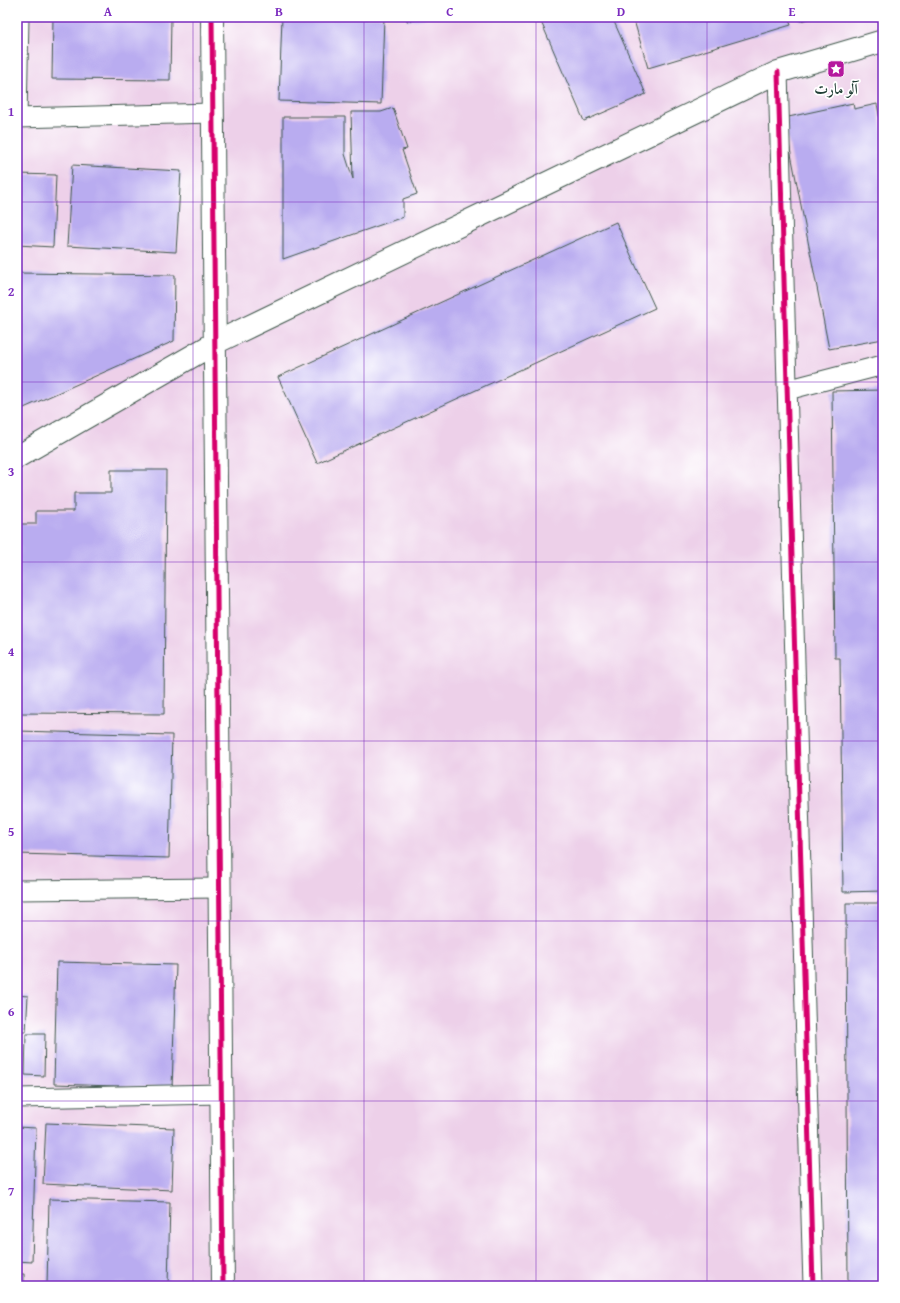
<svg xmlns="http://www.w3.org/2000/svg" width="900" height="1303" font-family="'Gentium Book Plus',Amiri,serif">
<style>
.built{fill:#edd0e9}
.building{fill:#b9acf0}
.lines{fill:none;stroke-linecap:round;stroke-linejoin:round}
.minor-casing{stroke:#3e564a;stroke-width:21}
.tertiary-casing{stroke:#3e564a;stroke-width:24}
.minor{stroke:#fff;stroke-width:19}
.tertiary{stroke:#fff;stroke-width:22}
.cycleway-casing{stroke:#fff;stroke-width:8}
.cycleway{stroke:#d6006c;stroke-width:5}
.grid{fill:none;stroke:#7b2cbf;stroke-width:1;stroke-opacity:0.55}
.labels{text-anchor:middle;stroke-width:3.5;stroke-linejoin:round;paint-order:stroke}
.poi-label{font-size:15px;font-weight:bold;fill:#1f3d34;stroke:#fff}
.neatline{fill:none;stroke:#7b2cbf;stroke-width:1.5}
.grid-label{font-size:13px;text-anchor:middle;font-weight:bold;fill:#7b2cbf}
</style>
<rect width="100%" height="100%" fill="#fff"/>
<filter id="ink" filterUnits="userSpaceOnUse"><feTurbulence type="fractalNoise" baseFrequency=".025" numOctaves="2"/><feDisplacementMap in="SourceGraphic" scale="8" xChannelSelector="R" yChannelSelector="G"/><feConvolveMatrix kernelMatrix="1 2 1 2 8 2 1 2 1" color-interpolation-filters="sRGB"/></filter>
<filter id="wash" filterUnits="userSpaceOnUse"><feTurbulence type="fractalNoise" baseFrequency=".012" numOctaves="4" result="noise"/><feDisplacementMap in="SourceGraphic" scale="16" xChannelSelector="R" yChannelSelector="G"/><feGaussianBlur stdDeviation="0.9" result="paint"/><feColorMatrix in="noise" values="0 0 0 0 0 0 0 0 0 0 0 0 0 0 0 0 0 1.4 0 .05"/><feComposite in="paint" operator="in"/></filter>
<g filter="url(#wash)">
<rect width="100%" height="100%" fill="#ede4c5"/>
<path class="built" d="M17 17H883V1286H17Z"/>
<g id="blocks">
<path class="building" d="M53 17H171L170 80 52 79Z
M282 17H384L381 104 279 101Z
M407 17H426V18L407 21Z
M539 17H612L646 94 584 121Z
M633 17H788L791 25 648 68Z
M799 17H812V18L800 21Z
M853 103 854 109 877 104 883 135V339L829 349 784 118Z
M393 108 407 149 402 150 417 194 403 199V217L283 259V117H345V154L353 179 351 112H381Z
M72 165 181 171 176 252 67 246Z
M17 174 56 175 53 247 17 245Z
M616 222 655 308 317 463 278 377Z
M17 273 175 275 174 341 17 411Z
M883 390V891L843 892 840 658H835L832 391Z
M111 470H166L164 714 17 713V524H36V511H74V493H111Z
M17 731 172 735 169 858 17 854Z
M846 903H883V1286H848Z
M57 962 176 965 172 1088 54 1084Z
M17 995 28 996 26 1032H17Z
M26 1034H45L44 1076 25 1075Z
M46 1123 174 1128 172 1190 43 1184Z
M17 1127 36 1128 32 1262 17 1261Z
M49 1199 170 1202 168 1286H47Z
M17 1274H24V1286H17Z"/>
</g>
</g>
<g filter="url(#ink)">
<use href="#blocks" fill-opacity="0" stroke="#3e564a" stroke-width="1"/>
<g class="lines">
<defs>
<path id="minor" d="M19 17 17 118 213 113
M778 72 813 1286
M787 390 883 365
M17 890 219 888
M17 1098 221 1094"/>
<path id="tertiary" d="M212 17 223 1286
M17 457 215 343 778 72 883 41"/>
</defs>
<use href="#minor" class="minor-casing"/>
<use href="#tertiary" class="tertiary-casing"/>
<use href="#minor" class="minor"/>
<use href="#tertiary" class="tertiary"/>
<defs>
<path id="cycleway" d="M212 17 223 1286
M778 72 813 1286"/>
</defs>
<use href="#cycleway" class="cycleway-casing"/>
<use href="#cycleway" class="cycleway"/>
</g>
</g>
<path class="grid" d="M193 17V1286M364 17V1286M536 17V1286M707 17V1286M17 202H883M17 382H883M17 562H883M17 741H883M17 921H883M17 1101H883"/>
<defs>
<symbol id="sight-square" viewBox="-11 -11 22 22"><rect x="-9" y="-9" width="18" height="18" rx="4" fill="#b5179e" stroke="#fff"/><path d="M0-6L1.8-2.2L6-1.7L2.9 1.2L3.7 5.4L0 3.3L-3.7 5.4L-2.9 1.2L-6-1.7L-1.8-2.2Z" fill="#fff"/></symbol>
</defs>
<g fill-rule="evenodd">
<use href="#sight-square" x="826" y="59" width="20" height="20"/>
</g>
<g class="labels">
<g class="poi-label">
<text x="836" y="94">آلو مارت</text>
</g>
</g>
<rect width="900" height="1303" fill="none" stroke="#fff" stroke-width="44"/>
<rect x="22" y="22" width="856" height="1259" class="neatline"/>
<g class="grid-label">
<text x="108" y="16">A</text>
<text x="279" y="16">B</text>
<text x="450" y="16">C</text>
<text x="621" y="16">D</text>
<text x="792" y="16">E</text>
<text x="11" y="116">1</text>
<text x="11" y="296">2</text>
<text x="11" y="476">3</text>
<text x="11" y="656">4</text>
<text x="11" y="836">5</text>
<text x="11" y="1016">6</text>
<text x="11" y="1196">7</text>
</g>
</svg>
